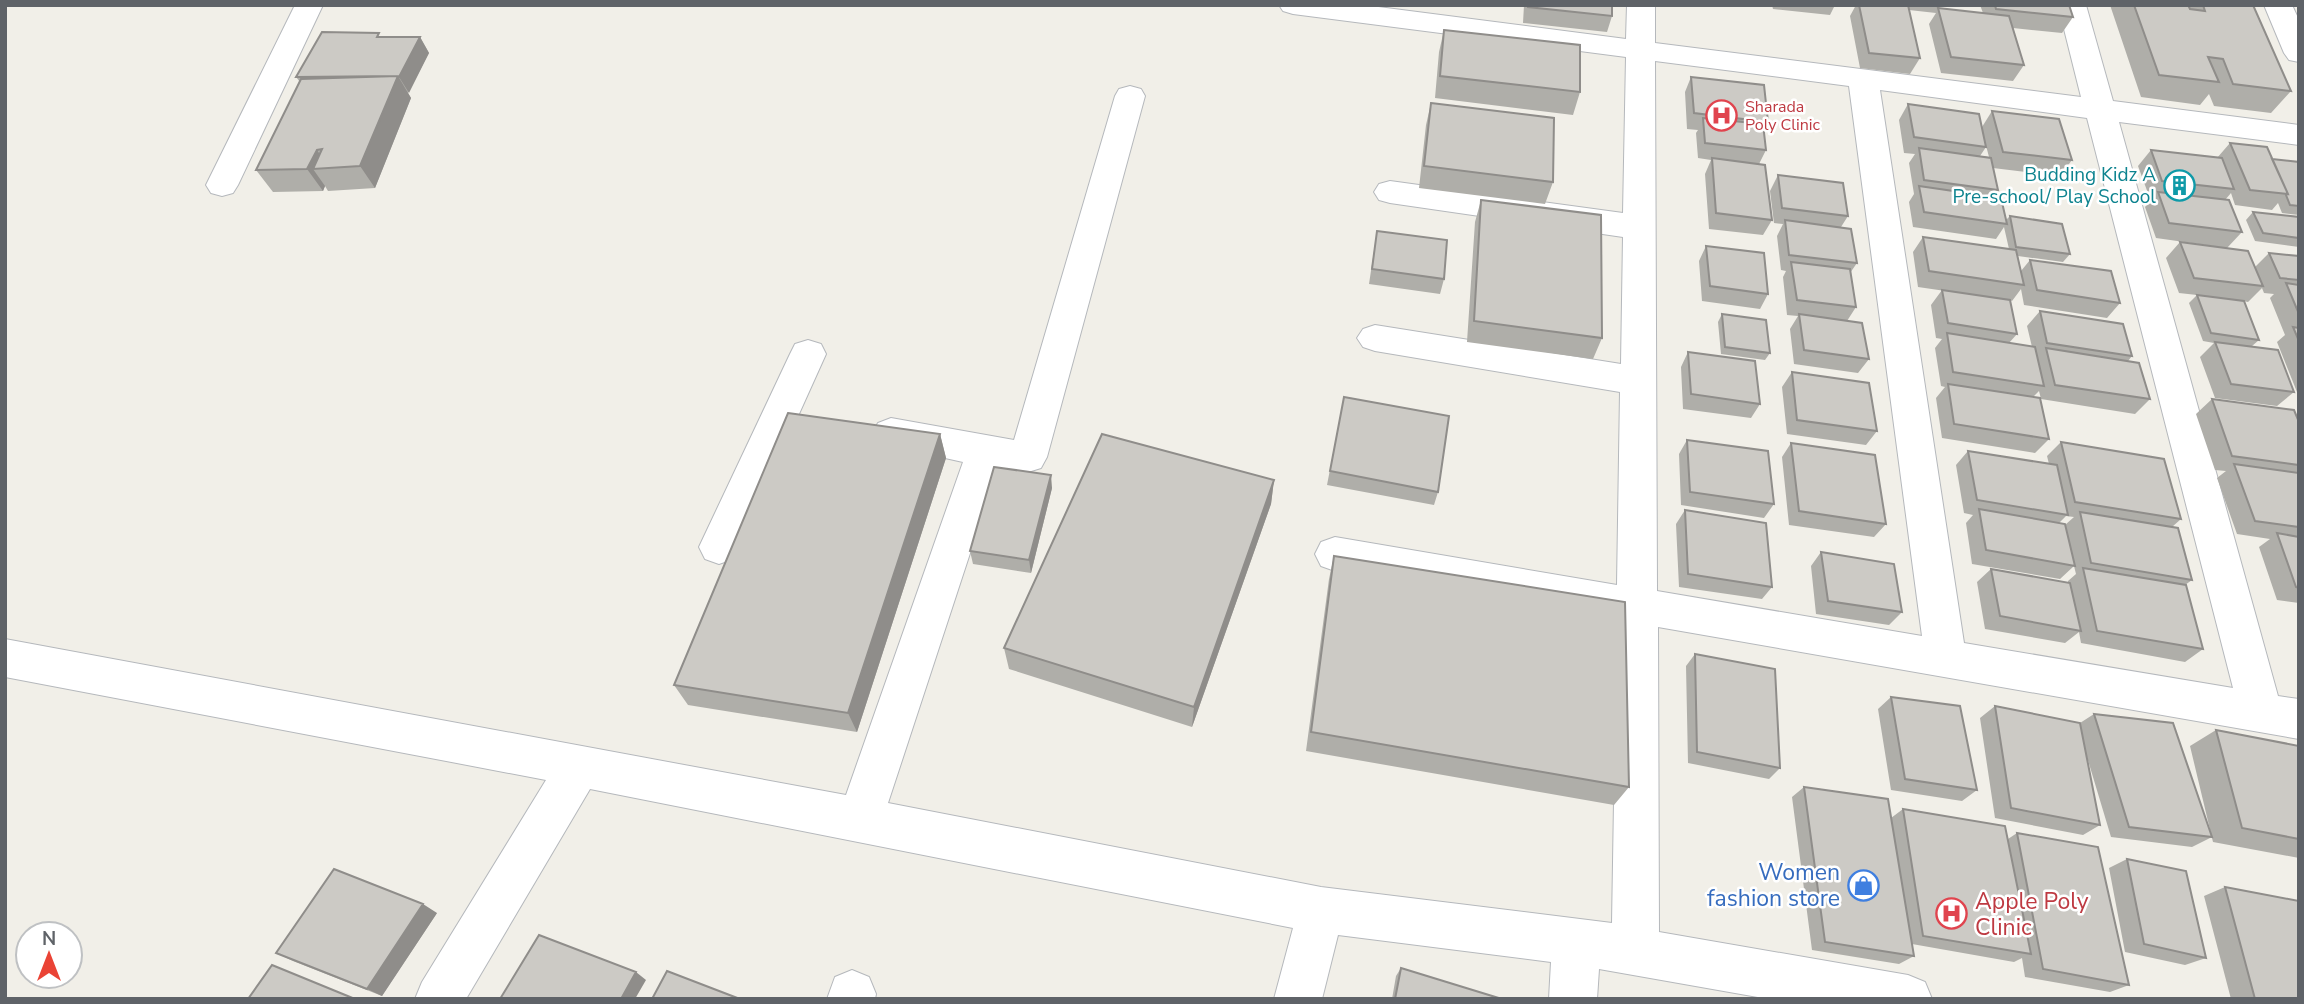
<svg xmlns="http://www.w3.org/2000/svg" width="2304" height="1004" font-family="'Nunito Sans',sans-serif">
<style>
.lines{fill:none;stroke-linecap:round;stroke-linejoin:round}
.minor-casing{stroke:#b5b8bc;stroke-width:2}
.minor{fill:#fff;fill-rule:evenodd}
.wall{fill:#afaea9;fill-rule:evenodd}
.shaded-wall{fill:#8f8d8a}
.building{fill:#cccac5;stroke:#8f8d8a;stroke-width:2}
.labels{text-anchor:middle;stroke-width:5;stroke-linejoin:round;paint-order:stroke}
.far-health-label{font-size:16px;fill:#be3a42;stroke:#fff;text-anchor:start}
.culture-label{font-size:19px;fill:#0d838f;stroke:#fff;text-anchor:end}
.near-shop-label{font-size:23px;fill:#366cbe;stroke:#fff;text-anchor:end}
.near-health-label{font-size:23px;fill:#be3a42;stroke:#fff;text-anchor:start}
</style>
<rect width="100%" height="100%" fill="#f1efe8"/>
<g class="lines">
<defs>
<path id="minor" d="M295 5H323L238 185 233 193 222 196 211 193 206 185Z
M1279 5H1363L1626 39 1627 5H1655V43L2081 97 2058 5H2086L2113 101 2299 125V145L2119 122 2278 696 2299 699V739L1658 627 1659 932 1908 975 1925 982 1932 999H1769L1599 969 1597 999H1549L1551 962 1338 935 1322 999H1274L1293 928 590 789 466 999H415L422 982 546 780 5 677V639L846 795 963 462 878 443 872 433 878 423 891 418 1014 440 1115 96 1119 89 1130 86 1141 89 1145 96 1047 457 1041 468 1028 472 998 468 888 803 1321 887 1612 923 1617 620 1335 571 1321 566 1315 554 1321 542 1335 537 1617 585 1620 392 1375 351 1363 347 1357 338 1363 329 1375 325 1621 364 1623 237 1390 203 1379 200 1374 192 1379 184 1390 181 1623 213 1626 57 1293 14 1283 11ZM1655 61 1849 86 1922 636 1657 591ZM1880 90 2087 118 2233 688 1964 643Z
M2264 5H2292L2299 20V62L2289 60 2284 53Z
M808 340 821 344 826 354 739 547 733 559 719 564 705 559 699 547 790 354 795 344Z
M852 970 869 977 876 994 875 999H827L835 977Z"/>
</defs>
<use href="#minor" class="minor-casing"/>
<use href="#minor" class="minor"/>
</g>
<path class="wall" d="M1524 5H1612V16L1607 32 1523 23Z
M1772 5H1835L1830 15 1773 9Z
M1856 5H1941L1939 8 1983 13 1980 5H2069L2073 17 2062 33 2013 28 2024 65 2013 81 1941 73 1929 24 1936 13 1909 10 1920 58 1910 74 1860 68 1850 16Z
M2110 5H2253L2291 91 2271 113 2214 106 2209 94 2200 105 2141 97Z
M1444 30 1580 92 1573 115 1435 98 1439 52Z
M381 37H420L429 53 408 93 411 98 375 188 328 191 325 186 323 191 273 192 256 170 300 82 296 77Z
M1691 77 1768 122 1764 131 1766 150 1759 164 1772 220 1763 235 1709 229 1705 174 1711 160 1698 158 1696 133 1698 130 1687 129 1685 92Z
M1431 103 1553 182 1545 204 1419 188 1426 125Z
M1908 104 1982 127 1992 111 2072 160 2060 176 1993 168 1998 190 1993 196 2006 220 2010 216 2070 254 2063 262 2018 256 2021 271 2030 260 2120 303 2107 318 2024 305 2021 289 2012 301 2010 300 2017 334 2009 343 2032 347 2027 326 2040 311 2132 356 2128 361 2150 399 2135 414 2041 399 2039 391 2033 397 2049 439 2035 453 1942 438 1936 398 1945 387 1941 386 1935 348 1942 339 1936 338 1931 305 1942 290 2007 300 1918 287 1913 252 1923 237 2009 249 2004 227 1996 239 1913 227 1909 202 1914 194 1909 163 1915 154 1904 153 1899 120ZM1983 134 1989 157 1980 156 1986 147Z
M2230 143 2272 159 2299 162V215L2282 213 2278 203 2272 210 2235 205 2231 193 2225 200 2242 232 2227 248 2156 238 2145 207 2154 197 2149 196 2138 166 2151 150 2217 158Z
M1778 175 1848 216 1841 227 1857 263 1850 273 1856 307 1847 321 1869 359 1858 373 1794 364 1790 329 1798 316 1787 315 1783 277 1786 271 1781 270 1777 236 1783 224 1774 223 1770 191Z
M1481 200 1602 338 1593 359 1467 342 1475 222Z
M2253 212 2299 217V247L2255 241 2246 220Z
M1377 231 1444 279 1440 294 1369 284Z
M2180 242 2255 267 2269 253 2299 256V397L2277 342 2285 335 2270 298 2274 294 2264 293 2262 288 2248 302 2238 300 2259 340 2252 346 2294 392 2277 406 2215 398 2200 357 2214 343 2203 341 2189 303 2197 295 2179 293 2166 258Z
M1706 246 1768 294 1760 309 1702 301 1699 261Z
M1722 314 1770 353 1765 360 1721 354 1718 322Z
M1688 352 1760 404 1751 418 1683 409 1681 367Z
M1792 372 1877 431 1866 445 1787 434 1782 387Z
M1344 397 1438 492 1434 505 1327 485Z
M2212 399 2299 465V603L2277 600 2259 547 2270 539 2237 534 2217 478 2226 471 2215 470 2196 414Z
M940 434 946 458 857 732 688 705 674 685Z
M1687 440 1774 504 1764 518 1681 505 1679 454Z
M2061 442 2181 519 2172 527 2192 580 2185 585 2203 649 2185 662 2081 643 2079 632 2065 643 1985 629 1977 582 1991 569 2068 583V581L2076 574 2074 566 2060 579 1972 564 1966 523 1973 515 1964 513 1956 465 1968 451 2049 464 2047 456ZM2066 516 2074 517 2065 525 2059 523Z
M1791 443 1886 524 1874 537 1789 525 1782 457Z
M1274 480 1271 504 1192 727 1009 669 1004 648Z
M1052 488 1031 573 973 564 970 551Z
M1685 510 1772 587 1762 599 1679 587 1676 524Z
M1821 552 1902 612 1889 625 1816 614 1811 566Z
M1334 556 1629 787 1614 805 1306 751 1329 579Z
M1695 654 1780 768 1769 779 1688 763 1686 666Z
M1891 697 1977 790 1962 801 1891 790 1878 709Z
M1995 706 2080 723 2094 714 2212 837 2192 847 2111 837 2087 757 2100 825 2083 835 1995 818 1980 718Z
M2216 730 2299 746V858L2213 842 2190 746Z
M1804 787 1891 818 1903 809 2008 839 2017 833 2129 985 2110 992 2025 977 2022 958 2014 962 1912 944 1914 956 1899 964 1812 950 1792 797Z
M2127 859 2206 958 2185 965 2125 952 2109 868Z
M2225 887 2299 999H2231L2204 896Z
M437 913 382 996 293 961 276 953Z
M1401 968 1502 999H1392L1396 976Z"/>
<path class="shaded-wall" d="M420 37 429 53 409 93 399 77Z
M398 76 411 98 375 188 360 166Z
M317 150 329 168 313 169 325 186 323 191 307 169Z
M940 434 946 458 857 732 848 713Z
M1051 475 1052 488 1031 573 1029 560Z
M1274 480 1271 504 1192 727 1194 707Z
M423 904 437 913 382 996 367 989Z
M636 972 646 980 635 999H621Z"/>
<path class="building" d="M1528 5H1612V16L1528 7Z
M1859 5H1908L1920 58 1869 53Z
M1995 5H2069L2073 17 1996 9Z
M2134 5H2188L2190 9 2205 11 2203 5H2253L2291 91 2233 84 2223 59 2208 57 2219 82 2159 75Z
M1938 8 2009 16 2024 65 1951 57Z
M1444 30 1580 45V92L1440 76Z
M322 32 379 33 377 37H420L399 77H398V76L296 77Z
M398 76 360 166 313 169 322 149 317 150 307 169 256 170 301 79Z
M1691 77 1764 85 1768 122 1694 113Z
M1431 103 1554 118 1553 182 1424 166Z
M1908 104 1979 114 1986 147 1914 137Z
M1992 111 2059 119 2072 160 2003 152Z
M1703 118 1763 124 1766 150 1705 143Z
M2230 143 2267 147 2288 194 2250 190Z
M1919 148 1991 158 1998 190 1924 180Z
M2151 150 2222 158 2234 189 2162 181Z
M1712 158 1765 165 1772 220 1716 213Z
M2272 159 2299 162V206L2290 205 2286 195 2288 194Z
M1778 175 1843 183 1848 216 1782 208Z
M1919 186 2001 198 2007 224 1924 212Z
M2158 192 2229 200 2242 232 2169 223Z
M1481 200 1601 215 1602 338 1474 321Z
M2253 212 2299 217V238L2263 233Z
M2010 216 2062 224 2070 254 2016 247Z
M1785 220 1851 229 1857 263 1789 255Z
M1377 231 1447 240 1444 279 1372 269Z
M1923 237 2016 250 2024 285 1929 271Z
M2180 242 2248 251 2263 286 2194 278Z
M1706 246 1764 253 1768 294 1710 286Z
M2269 253 2299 256V280L2280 278Z
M2030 260 2111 271 2120 303 2037 290Z
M1791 262 1850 269 1856 307 1797 300Z
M2286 283 2299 285V314Z
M1942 290 2010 300 2017 334 1948 323Z
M2197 295 2244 301 2259 340 2211 333Z
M2040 311 2123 324 2132 356 2047 343Z
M1722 314 1766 320 1770 353 1725 347Z
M1799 314 1862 323 1869 359 1804 350Z
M2293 327 2299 328V341Z
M1947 333 2035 347 2044 386 1953 372Z
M2215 342 2278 350 2294 392 2231 384Z
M2046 348 2139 363 2150 399 2055 385Z
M1688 352 1755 361 1760 404 1691 394Z
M1792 372 1869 383 1877 431 1797 420Z
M1948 384 2040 398 2049 439 1954 424Z
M1344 397 1449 416 1438 492 1330 471Z
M2212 399 2294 410 2299 422V465L2232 456Z
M788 413 940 434 848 713 674 685Z
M1102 434 1274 480 1194 707 1004 648Z
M1687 440 1768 451 1774 504 1690 492Z
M2061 442 2164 459 2181 519 2075 502Z
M1791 443 1875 455 1886 524 1799 511Z
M1968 451 2057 465 2068 515 1977 500Z
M2234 464 2299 473V527L2255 521Z
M994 467 1051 475 1029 560 970 551Z
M1979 509 2065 524 2075 566 1986 550Z
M1685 510 1766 523 1772 587 1688 574Z
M2080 512 2178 528 2192 580 2091 563Z
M2277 533 2299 537V588L2296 587Z
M1821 552 1894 564 1902 612 1828 601Z
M1334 556 1625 602 1629 787 1311 732Z
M2083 568 2186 585 2203 649 2097 631Z
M1991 569 2070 583 2081 631 2000 616Z
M1695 654 1775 669 1780 768 1697 752Z
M1891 697 1960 706 1977 790 1905 779Z
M1995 706 2080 723 2100 825 2011 808Z
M2094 714 2173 723 2212 837 2129 827Z
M2216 730 2299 746V839L2242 828Z
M1804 787 1888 799 1914 956 1825 942Z
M1903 809 2005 826 2031 954 1923 936Z
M2017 833 2098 847 2129 985 2043 969Z
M2127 859 2186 871 2206 958 2144 944Z
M334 869 423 904 367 989 276 953Z
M2225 887 2299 901V999H2255Z
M539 935 636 972 621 999H500Z
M272 965 355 999H248Z
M1401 968 1502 999H1395Z
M667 971 740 999H652Z"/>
<defs>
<symbol id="hospital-ring" viewBox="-11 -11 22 22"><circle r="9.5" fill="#fff" stroke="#e0444e" stroke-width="1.5"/><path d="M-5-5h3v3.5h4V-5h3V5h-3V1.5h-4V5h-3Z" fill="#e0444e"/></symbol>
<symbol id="building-ring" viewBox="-11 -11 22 22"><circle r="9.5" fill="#fff" stroke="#0f9aa8" stroke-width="1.5"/><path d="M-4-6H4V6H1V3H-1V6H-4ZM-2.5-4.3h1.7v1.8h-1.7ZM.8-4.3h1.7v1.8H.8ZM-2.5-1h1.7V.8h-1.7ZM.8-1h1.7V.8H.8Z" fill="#0f9aa8"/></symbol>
<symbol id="shop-ring" viewBox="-11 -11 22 22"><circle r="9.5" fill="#fff" stroke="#3f7fe0" stroke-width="1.5"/><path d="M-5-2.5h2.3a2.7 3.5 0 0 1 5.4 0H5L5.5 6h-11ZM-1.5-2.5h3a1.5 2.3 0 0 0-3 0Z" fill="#3f7fe0"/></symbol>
</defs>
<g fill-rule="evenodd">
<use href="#hospital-ring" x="1704" y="98" width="35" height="35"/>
<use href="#building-ring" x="2162" y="168" width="35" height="35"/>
<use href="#shop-ring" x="1846" y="868" width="35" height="35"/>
<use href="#hospital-ring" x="1934" y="896" width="35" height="35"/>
</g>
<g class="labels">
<g class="far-health-label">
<text x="1745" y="112">Sharada<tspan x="1745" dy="18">Poly Clinic</tspan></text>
</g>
<g class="culture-label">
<text x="2156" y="181">Budding Kidz A<tspan x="2156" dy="22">Pre-school/ Play School</tspan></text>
</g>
<g class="near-shop-label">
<text x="1840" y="880">Women<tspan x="1840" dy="26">fashion store</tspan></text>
</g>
<g class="near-health-label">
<text x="1975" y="909">Apple Poly<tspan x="1975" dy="26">Clinic</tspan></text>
</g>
</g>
<rect width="2304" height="1004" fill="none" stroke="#5f6368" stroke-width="14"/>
<g transform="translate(49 955)"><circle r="33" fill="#ffffff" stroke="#bfc1c3" stroke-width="2"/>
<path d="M0-5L12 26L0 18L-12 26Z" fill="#ea4335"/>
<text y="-10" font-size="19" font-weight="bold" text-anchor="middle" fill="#5f6368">N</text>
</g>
</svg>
